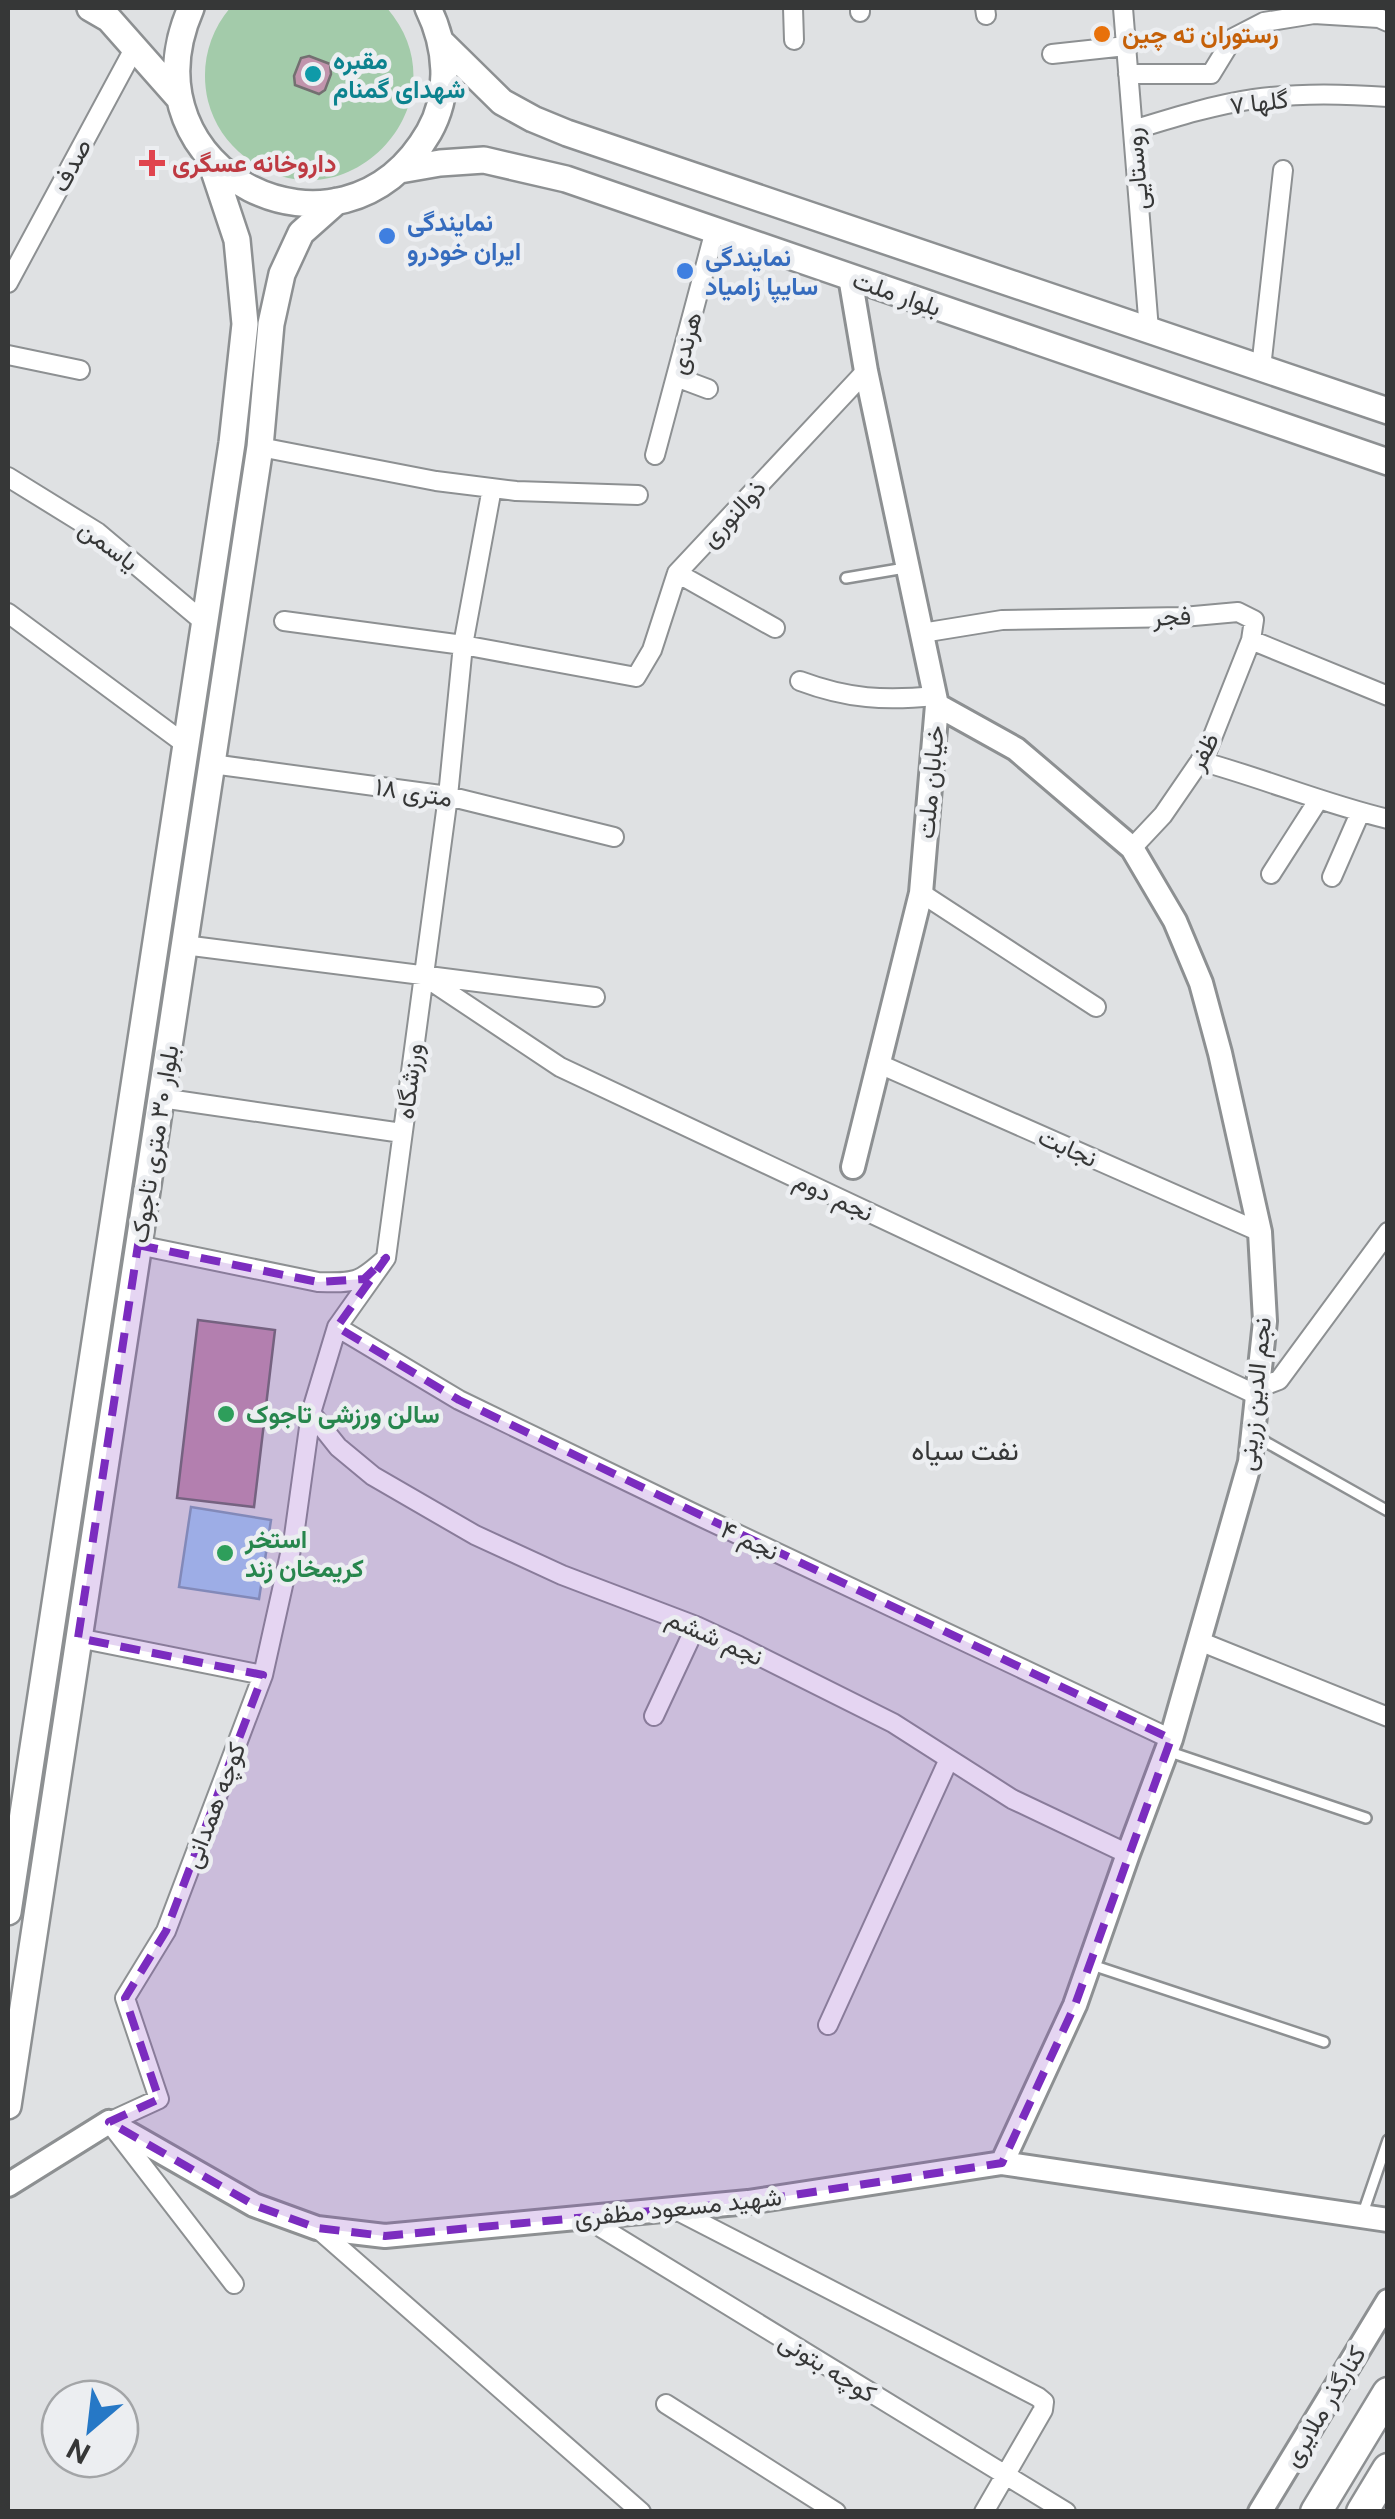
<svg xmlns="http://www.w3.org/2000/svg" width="1395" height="2519" font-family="'Public Sans',Vazirmatn,sans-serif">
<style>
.green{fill:#a3cbaa}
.water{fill:#a6cef0;stroke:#84a1b8;stroke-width:2.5}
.building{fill:#c194ac;stroke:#737071;stroke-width:2.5}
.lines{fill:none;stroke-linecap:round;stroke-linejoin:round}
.service-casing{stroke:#8d9092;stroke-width:14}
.minor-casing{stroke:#8d9092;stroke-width:22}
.tertiary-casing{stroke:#8d9092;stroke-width:28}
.secondary-casing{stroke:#8d9092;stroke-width:30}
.trunk-casing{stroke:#8d9092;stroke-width:35}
.service{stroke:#fff;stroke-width:9}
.minor{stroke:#fff;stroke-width:18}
.tertiary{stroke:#fff;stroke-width:22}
.secondary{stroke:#fff;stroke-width:25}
.trunk{stroke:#fff;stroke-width:30}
.marked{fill:#7b2cbf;fill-opacity:0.2;stroke:#7b2cbf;stroke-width:8;stroke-dasharray:20 12;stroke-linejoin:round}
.food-dot{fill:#e8710a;stroke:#eceef1;stroke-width:4}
.culture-dot{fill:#0f9aa8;stroke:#eceef1;stroke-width:4}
.health-dot{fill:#e0444e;stroke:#eceef1;stroke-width:4}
.shop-dot{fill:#3f7fe0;stroke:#eceef1;stroke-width:4}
.leisure-dot{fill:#2e9e5b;stroke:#eceef1;stroke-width:4}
.labels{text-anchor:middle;stroke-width:9;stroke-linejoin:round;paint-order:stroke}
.food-label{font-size:25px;font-weight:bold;fill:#c56008;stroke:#eceef1;text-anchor:start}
.culture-label{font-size:25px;font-weight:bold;fill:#0d838f;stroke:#eceef1;text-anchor:start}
.street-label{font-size:25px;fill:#363737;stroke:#eceef1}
.health-label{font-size:25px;font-weight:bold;fill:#be3a42;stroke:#eceef1;text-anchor:start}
.shop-label{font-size:25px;font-weight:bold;fill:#366cbe;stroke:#eceef1;text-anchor:start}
.leisure-label{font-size:25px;font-weight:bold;fill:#27864d;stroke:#eceef1;text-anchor:start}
.neighbourhood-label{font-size:28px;fill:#363737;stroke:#eceef1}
</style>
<rect width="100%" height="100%" fill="#dfe1e3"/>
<path class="green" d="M230 8H387C469 103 343 234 245 157 227 143 214 124 208 101 200 68 208 34 230 8Z"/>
<path class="water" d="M191 1507 271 1520 259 1599 179 1587Z"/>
<path class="building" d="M309 56 330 64 331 74 325 90 319 94 295 85 294 76 301 58Z
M198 1320 275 1330 254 1507 177 1498Z"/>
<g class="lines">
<defs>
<path id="service" d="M846 578 905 568
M1255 1436 1388 1511
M1170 1752 1366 1818
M1092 1965 1324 2042
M1363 2213 1388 2140"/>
<path id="minor" d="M793 8 794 40
M860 8V12
M985 8 986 15
M1123 8 1149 330
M1052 54 1126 46
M1128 74H1211L1233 38 1264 22 1314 14 1379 18 1388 22
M1133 130C1172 118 1213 105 1254 99 1294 93 1348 94 1388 97
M8 283 135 47
M8 355 80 370
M1261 368 1283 170
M676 377 708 389
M260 447 436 481 516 491 638 495
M655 455 715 230
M8 477 97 532 204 622
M677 573 775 628
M8 613 185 744
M284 621 463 645 636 677 652 650 677 573 866 371
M922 633 1002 620 1183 617 1238 612 1254 620 1251 640 1207 751 1163 815 1132 848
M1251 640 1388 696
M800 681C848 699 885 701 935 696
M1200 761C1263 778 1324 804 1388 819
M212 764 448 796 614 837
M1271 874 1319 799
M1332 877 1360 813
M921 893 1096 1007
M184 945 595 997
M422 975 560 1067 1257 1395
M877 1063 1260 1232
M161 1098 402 1133
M138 1245 318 1282C355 1283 359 1283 386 1258L448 796 463 645 492 488
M337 1327 459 1400 697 1515 1171 1739
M1258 1388 1279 1380 1388 1232
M311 1413 338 1447 373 1476 475 1535 562 1575 696 1626 739 1646 893 1723 1012 1799 1128 1854
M78 1638 263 1675
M1199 1641 1388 1717
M654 1716 696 1626
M828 2025 949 1759
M674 2209 1038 2397 1044 2402 1043 2410 984 2512
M595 2216 602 2228 1066 2512
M317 2228 641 2512
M234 2284 109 2122 159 2099 125 1998 166 1931 263 1675 294 1536 311 1413 337 1327 386 1258
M666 2404 836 2512"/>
<path id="tertiary" d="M850 277 866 371 937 705 921 893 853 1167
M937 705 1016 749 1132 848 1175 921 1201 983 1220 1053 1260 1232 1265 1321 1250 1462 1171 1739 1128 1854 1075 2005 1002 2163
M8 2185 109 2122 254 2205 317 2228 385 2236 748 2202 1002 2163 1388 2220
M1260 2512 1388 2301"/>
<path id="secondary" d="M90 8 109 19 178 97
M191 8C119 173 342 283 429 132 451 93 447 47 428 8
M442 43 502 102 533 119 567 133 1388 411
M400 170 440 163 484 160 566 179 1388 462
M8 1912 232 443 245 324 237 240 210 159
M8 2106 260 447 271 324 282 274 301 233 337 201"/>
<path id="trunk" d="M1316 2512 1388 2393
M1362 2512 1388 2469"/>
</defs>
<use href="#service" class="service-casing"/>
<use href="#minor" class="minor-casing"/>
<use href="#tertiary" class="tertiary-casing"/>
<use href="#secondary" class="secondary-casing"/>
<use href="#trunk" class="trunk-casing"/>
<use href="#service" class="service"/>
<use href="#minor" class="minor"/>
<use href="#tertiary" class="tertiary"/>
<use href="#secondary" class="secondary"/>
<use href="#trunk" class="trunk"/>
</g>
<path class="marked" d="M138 1245 318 1282 364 1279 386 1258 337 1327 459 1400 1171 1739 1075 2005 1002 2163 748 2202 385 2236 317 2228 254 2205 109 2122 159 2099 125 1998 166 1931 263 1675 78 1638Z"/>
<circle class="food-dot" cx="1102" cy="34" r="10"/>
<circle class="culture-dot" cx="313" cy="74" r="10"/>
<path class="health-dot" d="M147 148h10v10h10v10h-10v10h-10v-10h-10v-10h10z"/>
<g class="shop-dot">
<circle cx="387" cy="236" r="10"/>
<circle cx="685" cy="271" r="10"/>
</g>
<g class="leisure-dot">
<circle cx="226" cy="1414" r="10"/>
<circle cx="225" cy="1553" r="10"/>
</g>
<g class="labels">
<g class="food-label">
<text x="1122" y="43">رستوران ته چین</text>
</g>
<g class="culture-label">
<text x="333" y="69">مقبره<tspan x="333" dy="29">شهدای گمنام</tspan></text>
</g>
<g class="street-label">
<text transform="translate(1259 102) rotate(-7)" y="9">گلها ۷</text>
<text transform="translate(71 165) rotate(-62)" y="9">صدف</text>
<text transform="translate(1136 169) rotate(-95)" y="9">روستایی</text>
<text transform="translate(897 293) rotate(19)" y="9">بلوار ملت</text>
<text transform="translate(685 343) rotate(-75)" y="9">هرندی</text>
<text transform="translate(733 513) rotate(-47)" y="9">ذوالنوری</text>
<text transform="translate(109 545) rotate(37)" y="9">یاسمن</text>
<text transform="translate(1172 616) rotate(-2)" y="9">فجر</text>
<text transform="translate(1203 751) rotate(-62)" y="9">ظفر</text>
<text transform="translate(930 782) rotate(-85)" y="9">خیابان ملت</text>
<text transform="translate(414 792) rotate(9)" y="9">۱۸ متری</text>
<text transform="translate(409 1081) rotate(-83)" y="9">ورزشگاه</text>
<text transform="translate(154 1144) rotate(-81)" y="9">بلوار ۳۰ متری تاجوک</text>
<text transform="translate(1068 1147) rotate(24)" y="9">نجابت</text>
<text transform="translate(834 1196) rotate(25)" y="9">نجم دوم</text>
<text transform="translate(1254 1394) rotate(-84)" y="9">نجم الدین زرینی</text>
<text transform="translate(750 1540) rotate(25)" y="9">نجم ۴</text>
<text transform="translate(715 1637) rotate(24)" y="9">نجم ششم</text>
<text transform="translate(214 1805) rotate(-69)" y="9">کوچه همدانی</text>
<text transform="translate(678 2207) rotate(-6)" y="9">شهید مسعود مظفری</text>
<text transform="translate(828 2367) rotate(32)" y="9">کوچه بتونی</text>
<text transform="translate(1324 2406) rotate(-59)" y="9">کنارگذر ملایری</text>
</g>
<g class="health-label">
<text x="172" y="172">داروخانه عسگری</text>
</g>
<g class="shop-label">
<text x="407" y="231">نمایندگی<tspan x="407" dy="29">ایران خودرو</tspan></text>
<text x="705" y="266">نمایندگی<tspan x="705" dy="29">سایپا زامیاد</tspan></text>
</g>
<g class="leisure-label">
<text x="246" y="1423">سالن ورزشی تاجوک</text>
<text x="245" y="1548">استخر<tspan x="245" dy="29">کریمخان زند</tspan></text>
</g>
<g class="neighbourhood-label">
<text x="965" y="1460">نفت سیاه</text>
</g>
</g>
<rect width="1395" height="2519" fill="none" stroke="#363737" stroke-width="20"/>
<g transform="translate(90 2429) rotate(208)"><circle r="48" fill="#eceef1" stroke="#a3a5a7" stroke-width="2.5"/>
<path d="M0-8L18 38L0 25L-18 38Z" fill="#2678c6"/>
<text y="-15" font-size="28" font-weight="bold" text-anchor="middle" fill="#363737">N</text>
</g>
</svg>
